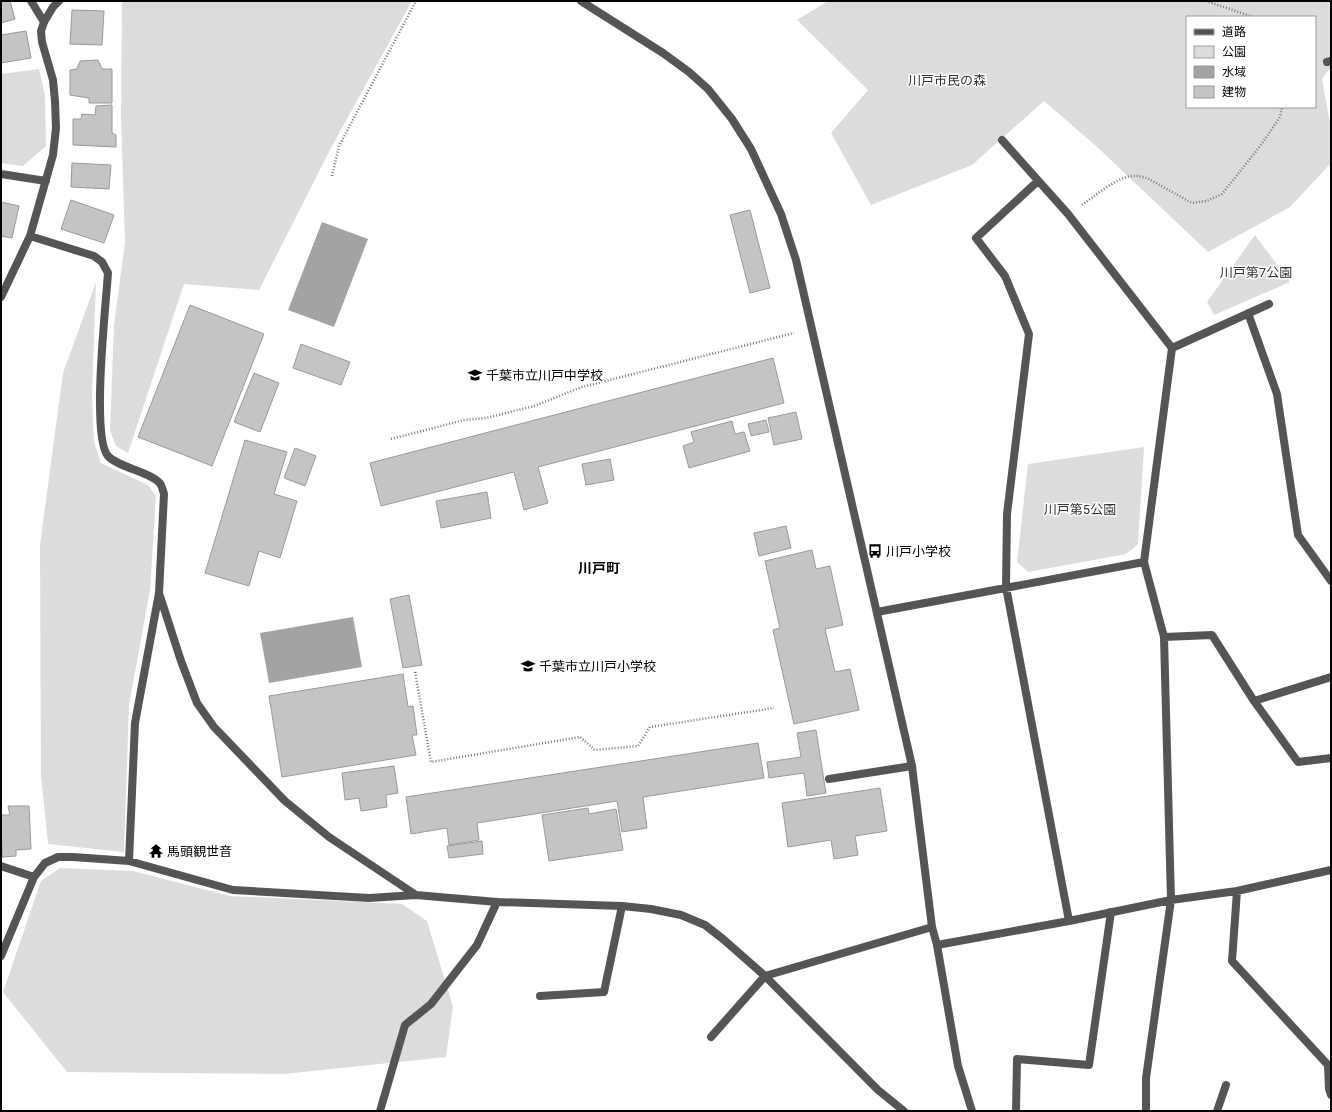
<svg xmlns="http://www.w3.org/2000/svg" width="1332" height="1112" font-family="Roboto,'Noto Sans JP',sans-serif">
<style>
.green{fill:#dcdcdc;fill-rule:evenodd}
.water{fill:#a3a3a3}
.building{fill:#c4c4c4;stroke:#999}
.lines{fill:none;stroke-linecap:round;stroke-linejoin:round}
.path{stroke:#777;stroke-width:2.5;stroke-dasharray:1 2;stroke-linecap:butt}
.service{stroke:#555;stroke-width:8}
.minor{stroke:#555;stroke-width:8}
.tertiary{stroke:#555;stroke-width:8}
.labels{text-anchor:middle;stroke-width:3;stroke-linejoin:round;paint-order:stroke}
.park-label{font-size:13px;fill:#333;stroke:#fff}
.poi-label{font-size:13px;fill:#000;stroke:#fff;text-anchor:start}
.neighbourhood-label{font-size:14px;font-weight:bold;fill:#000;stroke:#fff}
</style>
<rect width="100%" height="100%" fill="#fff"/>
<path class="green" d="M122 1H412L332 146 259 290 184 284 128 453 116 446 110 431 114 325 125 243 121 117Z
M828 1H1331V67L1322 79 1331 129V163L1290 207 1208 252 1096 146 1044 101 972 165 871 205 831 133 868 90 797 20ZM1187 17H1315V107H1187Z
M39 69 45 95 46 146 23 166 1 163V74Z
M1255 235 1290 282 1214 315 1207 302Z
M96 282 92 396 94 442 101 463 148 485 156 496 150 590 129 705 124 852 48 844 41 775 40 545 63 373Z
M1144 447 1138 544 1126 554 1028 572 1017 562 1028 464Z
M60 868 133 871 230 896 402 904 427 921 453 1007 446 1057 284 1074 67 1072 3 992 41 881Z"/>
<path class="water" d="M322 222 368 239 334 327 288 310Z
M353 617 362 667 269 683 260 633Z"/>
<path class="building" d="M1 1H10L15 19 1 23Z
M72 10 104 11 102 45 70 44Z
M26 31 31 58 1 63V35Z
M98 60 102 69H112V103H89V98L70 95V70L77 69 80 61Z
M112 105V133L116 135V147L73 145V119H81L82 114 95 115 96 106Z
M72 163 111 165 109 189 71 187Z
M71 200 114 215 104 243 61 229Z
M1 202 19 206 12 238 1 236Z
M750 210 770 288 750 293 730 215Z
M190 305 264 334 212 466 138 437Z
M301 344 350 362 341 385 293 368Z
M773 358 784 403 538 467 548 503 524 510 514 472 381 506 370 463Z
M254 373 279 383 260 432 234 422Z
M796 412 802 439 774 445 768 418Z
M766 420 769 432 751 436 748 424Z
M732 421 735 434 744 432 750 451 689 468 683 446 694 442 691 432Z
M245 440 287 452 274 494 297 501 280 558 259 551 249 586 205 573Z
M295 448 316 456 305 486 284 478Z
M610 459 614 480 586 485 582 464Z
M487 492 491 518 441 528 436 501Z
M786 526 791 548 759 556 754 533Z
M812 550 816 569 830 566 843 625 825 629 835 672 850 669 859 710 794 724 773 630 780 628 765 561Z
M409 595 422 665 403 668 390 599Z
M403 674 408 707 413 706 417 735H412L416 755 282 777 269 696Z
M816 730 826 793 807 796 804 773 769 778 767 762 801 757 797 733Z
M758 743 764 778 643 797 647 828 622 832 617 801 477 823 479 840 449 845 447 828 411 834 406 797Z
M394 766 398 793 386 795 387 807 361 811 359 798 345 800 342 773Z
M880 788 887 831 855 836 858 855 834 859 831 840 788 847 782 803Z
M8 806H29L31 849 16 850V856L2 857 1 815H10Z
M588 808 589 814 616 809 623 850 549 861 542 815Z
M482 841 483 854 449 858 447 846Z"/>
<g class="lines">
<path class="path" d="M1206 1 1253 17
M332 176 339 146 416 1
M1082 205C1093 197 1118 177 1131 176 1137 175 1142 177 1147 178L1192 203 1207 201 1222 194 1261 145 1280 117 1282 107
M391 439 464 420 486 418 534 406 582 387 794 333
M415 672 431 762 580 737 595 750 638 746 650 727 774 708"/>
<path class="service" d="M829 779 912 766
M540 996 604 992 622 906
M711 1037 765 976 932 927
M380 1111 405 1025 431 1004 477 945 497 902
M1016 1111 1017 1059 1089 1065 1111 912
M1217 1111 1226 1085"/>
<path class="minor" d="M1327 62 1331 61
M1002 140 1068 214 1172 348 1144 562 1164 637 1171 900 1146 1078V1111
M1 174 46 181
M1038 181 976 238 1005 276 1029 334 1007 514 1006 587 1069 921
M30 236 94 256 102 262 108 273C106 304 91 437 108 456 119 468 155 473 161 485 162 487 163 491 164 494L159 593 135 723 129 861
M1 297 30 236 53 155 56 128 55 101 53 80 42 42 41 31 44 22 31 1
M1248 313 1277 394 1298 535 1331 581
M1172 348 1269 304
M159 593 181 661 197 703 214 727 285 801 329 837 416 895 497 902 622 906 651 909 681 915 705 925 723 939 765 976 878 1090 904 1111
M877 612 1144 562
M1164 637 1212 635 1254 701 1298 762 1331 758
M1254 701 1331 677
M1 866 34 877
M1237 891 1232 961 1328 1065 1329 1089 1331 1095
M937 945 1069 921 1171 900 1237 891 1331 870
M1 956 34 877 45 863 58 857H73L129 861 233 890 369 898 416 895"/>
<path class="tertiary" d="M581 1 663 53 689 72 708 89 732 119 751 149 781 214 796 260 912 766 932 927 937 945 958 1066 972 1111
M44 22 53 7 59 1"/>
</g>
<defs>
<symbol id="school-bare" viewBox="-9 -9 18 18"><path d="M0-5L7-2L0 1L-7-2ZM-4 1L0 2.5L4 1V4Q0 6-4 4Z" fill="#000" stroke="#fff" stroke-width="2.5" paint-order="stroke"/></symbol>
<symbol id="bus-bare" viewBox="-9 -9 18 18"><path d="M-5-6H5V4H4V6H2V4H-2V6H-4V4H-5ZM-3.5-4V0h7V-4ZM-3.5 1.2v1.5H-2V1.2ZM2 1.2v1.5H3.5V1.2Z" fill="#000" stroke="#fff" stroke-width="2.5" paint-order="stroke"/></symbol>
<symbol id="temple-bare" viewBox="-9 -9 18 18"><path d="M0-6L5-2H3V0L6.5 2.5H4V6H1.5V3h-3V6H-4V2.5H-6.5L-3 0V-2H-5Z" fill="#000" stroke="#fff" stroke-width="2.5" paint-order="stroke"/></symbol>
</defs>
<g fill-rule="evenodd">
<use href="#school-bare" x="465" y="365" width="20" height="20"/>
<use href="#bus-bare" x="865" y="541" width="20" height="20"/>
<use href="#school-bare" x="518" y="656" width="20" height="20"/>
<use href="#temple-bare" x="146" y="841" width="20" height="20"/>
</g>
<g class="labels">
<g class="park-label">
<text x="947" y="85">川戸市民の森</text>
<text x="1256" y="277">川戸第7公園</text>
<text x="1080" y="514">川戸第5公園</text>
</g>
<g class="poi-label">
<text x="486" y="380">千葉市立川戸中学校</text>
<text x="886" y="556">川戸小学校</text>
<text x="539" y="671">千葉市立川戸小学校</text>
<text x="167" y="856">馬頭観世音</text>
</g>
<g class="neighbourhood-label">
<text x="599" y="573">川戸町</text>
</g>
</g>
<rect width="1332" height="1112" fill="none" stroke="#000000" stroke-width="4"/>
<rect x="1186" y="16" width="130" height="92" fill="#ffffff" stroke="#999999"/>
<rect x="1194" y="29" width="20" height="6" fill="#555555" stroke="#999999"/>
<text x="1222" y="36" font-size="12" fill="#000000">道路</text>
<rect x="1194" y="46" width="20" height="12" fill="#dcdcdc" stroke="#999999"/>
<text x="1222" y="56" font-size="12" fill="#000000">公園</text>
<rect x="1194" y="66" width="20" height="12" fill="#a3a3a3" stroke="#999999"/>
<text x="1222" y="76" font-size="12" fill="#000000">水域</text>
<rect x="1194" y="86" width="20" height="12" fill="#c4c4c4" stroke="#999999"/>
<text x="1222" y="96" font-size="12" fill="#000000">建物</text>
</svg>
